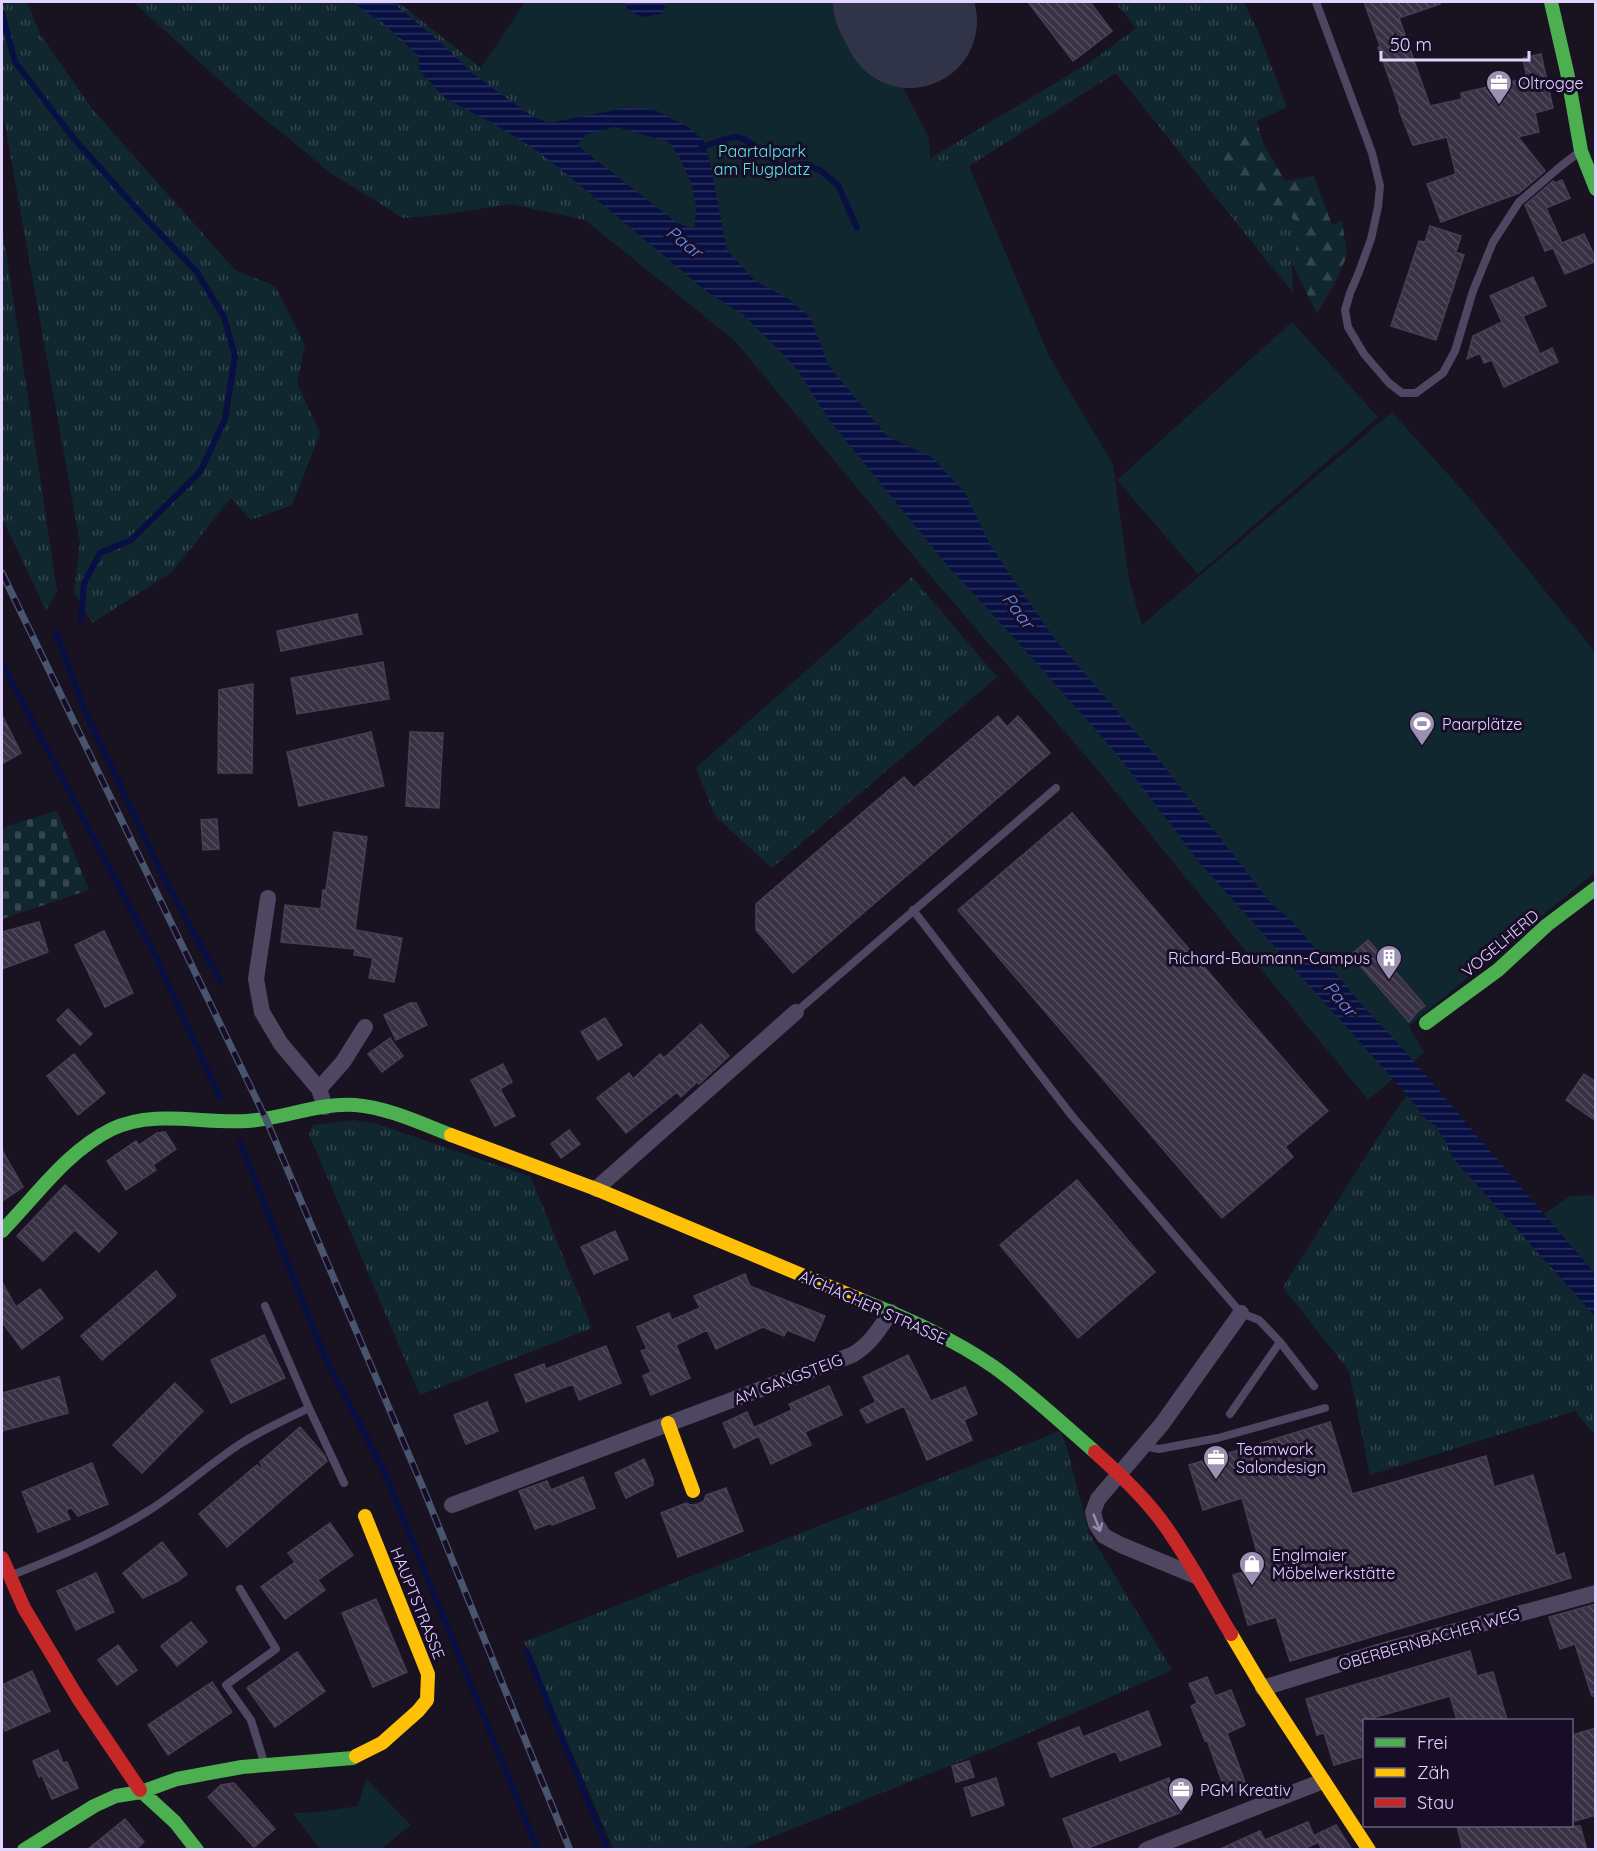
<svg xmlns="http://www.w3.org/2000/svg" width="1597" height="1851" font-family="Quicksand,sans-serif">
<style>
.grass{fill:url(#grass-tufts)}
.forest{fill:url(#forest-firs)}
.cemetery{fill:url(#cemetery-stones)}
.park{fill:#11272f}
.water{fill:url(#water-rules);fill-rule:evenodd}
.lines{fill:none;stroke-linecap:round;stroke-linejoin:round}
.stream{stroke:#080f43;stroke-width:6}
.runway{stroke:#313448;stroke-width:134}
.building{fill:url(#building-back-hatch);stroke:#473d55;stroke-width:1.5}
.lane{stroke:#4f4762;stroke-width:8}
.street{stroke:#4f4762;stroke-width:16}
.fast{stroke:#4caf50;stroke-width:14}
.slow{stroke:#ffc107;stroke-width:14}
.jam{stroke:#c62828;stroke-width:14}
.rail-casing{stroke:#49546e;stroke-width:7}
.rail{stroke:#180d27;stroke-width:4.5;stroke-dasharray:14;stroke-linecap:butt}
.oneway{stroke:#988db0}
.labels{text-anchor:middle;stroke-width:6;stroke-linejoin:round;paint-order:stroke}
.poi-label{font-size:16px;fill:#e2d3ff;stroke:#180d27;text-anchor:start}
.park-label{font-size:16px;fill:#56e8e5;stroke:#180d27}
.street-label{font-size:16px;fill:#e2d3ff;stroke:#180d27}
.water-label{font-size:18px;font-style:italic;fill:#6191ff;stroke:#180d27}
</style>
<defs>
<pattern id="grass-tufts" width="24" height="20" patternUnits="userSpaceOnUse" patternTransform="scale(1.5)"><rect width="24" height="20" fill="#11272f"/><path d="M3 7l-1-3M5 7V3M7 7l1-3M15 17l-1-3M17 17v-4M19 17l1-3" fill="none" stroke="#33454e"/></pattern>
<pattern id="forest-firs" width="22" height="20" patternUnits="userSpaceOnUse" patternTransform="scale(1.5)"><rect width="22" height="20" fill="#11272f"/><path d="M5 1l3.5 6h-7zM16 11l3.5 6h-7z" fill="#33454e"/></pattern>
<pattern id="cemetery-stones" width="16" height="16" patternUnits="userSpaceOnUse" patternTransform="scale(1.5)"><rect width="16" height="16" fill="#11272f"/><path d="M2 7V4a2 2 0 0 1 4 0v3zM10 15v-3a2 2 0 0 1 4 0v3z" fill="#33454e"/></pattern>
<pattern id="water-rules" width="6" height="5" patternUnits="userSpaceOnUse" patternTransform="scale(1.5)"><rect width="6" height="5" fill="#080f43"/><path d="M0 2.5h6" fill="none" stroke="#2c315f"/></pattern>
<pattern id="building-back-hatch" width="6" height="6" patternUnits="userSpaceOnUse" patternTransform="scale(1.5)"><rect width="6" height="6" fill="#383143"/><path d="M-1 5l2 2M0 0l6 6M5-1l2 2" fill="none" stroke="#544e5f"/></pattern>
</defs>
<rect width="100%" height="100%" fill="#191321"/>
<path class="grass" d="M2 2H27L40 34 93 110 235 270 275 286 305 345 297 383 320 433 292 505 251 520 231 498 172 572 92 623 74 592 80 543 2 108Z
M133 2H398L481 68 568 128 585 220 511 204 439 215 403 218 332 174 245 103Z
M1115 2H1244L1259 34 1287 107 1257 121 1210 154 1255 203 1282 207 1302 229 1292 263 1293 293 1116 73 969 166 929 159 1092 61 1136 28Z
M2 225 57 591 46 610 2 518Z
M912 577 997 677 772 868 715 816 696 768Z
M1407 1095 1428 1122 1435 1125 1445 1140 1452 1157 1595 1316V1435L1575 1411 1370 1475 1349 1371 1283 1287 1391 1117Z
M353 1120 377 1124 531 1177 592 1328 420 1395 309 1134 313 1125Z
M1060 1431 1066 1445 1089 1533 1172 1670 1008 1742 742 1849 614 1850 524 1642Z"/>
<path class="forest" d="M1257 121 1263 143 1285 181 1314 176 1332 225 1342 221 1347 255 1338 277 1317 314 1292 263 1302 229 1282 207 1255 203 1210 154Z"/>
<path class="cemetery" d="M57 811 89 890 2 919V830L10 825Z"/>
<path class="park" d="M525 2H859L929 138 930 159 969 166 1049 356 1113 465 1129 580 1142 625 1392 412 1472 501 1595 652V872L1409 1026 1424 1052 1368 1100 1096 768 922 566 735 341 585 220 568 128 481 68Z
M1292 322 1378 417 1198 574 1117 480Z
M1595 1195V1274L1544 1214 1570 1196Z
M366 1779 411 1825 381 1849H320L293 1813 319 1812 358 1806Z"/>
<path class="water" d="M352 2H392L438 40 472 73 533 117 549 123 630 107 655 110 688 127 704 141 711 167 727 250 755 281 787 298 811 318 828 365 887 436 933 458 965 493 990 545 1053 637 1156 756 1270 902 1293 922 1362 1005 1405 1051 1595 1274V1316L1452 1157 1445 1140 1435 1125 1428 1122 1407 1095 1199 862 1117 754 1017 641 946 564 828 418 797 369 745 316 706 291 564 172 536 150 496 125 445 98 419 70V56L383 23ZM616 127 669 142 680 158 691 183 696 205 694 229 677 223 577 145 587 134Z
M625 2H667L661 14 642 17 627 9Z"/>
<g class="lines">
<path class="stream" d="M2 13 15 62 75 140 145 218 197 272 224 317 235 356 225 419 200 472 131 540 100 553 84 583 81 620
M699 149C706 145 729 137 737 137 750 139 771 159 781 167L807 164 821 171 838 185 857 228
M56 632 84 709 162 874 220 981
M2 663 156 957 220 1098
M240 1142 324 1355 384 1471 538 1850
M527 1652 608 1850"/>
<path class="runway" d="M900 2 910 21"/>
</g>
<path class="building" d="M1028 2H1090L1112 31 1073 61Z
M1364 2H1440V4L1399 18 1430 106 1462 99 1461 93 1527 78 1523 58 1541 54 1553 108 1535 113 1539 132 1518 137 1545 171 1519 193 1441 222 1427 184 1456 174 1447 137 1413 145 1399 110 1400 109 1378 47 1380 46Z
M1562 180 1570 198 1546 208 1562 243 1584 234 1596 259V261L1565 274 1553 248 1545 251 1525 205 1553 181 1555 183Z
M1430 226 1461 236 1456 252 1464 255 1436 340 1391 326 1419 241 1425 242Z
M1533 277 1546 306 1523 316 1540 354 1552 348 1558 362 1504 387 1492 360 1484 363 1480 353 1467 359 1473 336 1502 322 1490 296Z
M357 614 362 634 281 651 277 631Z
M383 662 389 699 297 714 291 678Z
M253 684 252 773H218L219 690Z
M2 715 21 753 2 764Z
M998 716 1007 727 1018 716 1050 753 793 973 756 930V904L904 777 914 788Z
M371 732 384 786 299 806 287 752Z
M410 732 443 733 439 808 406 806Z
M1072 813 1328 1111 1285 1147 1293 1157 1222 1218 958 910Z
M217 819 219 849 203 850 201 820Z
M334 832 367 837 355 930 402 938 394 982 369 978 373 958 354 955 355 949 281 942 285 905 321 909 323 890H326Z
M39 922 48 952 2 969V932Z
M104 931 133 993 105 1007 75 945Z
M1368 940 1425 1006 1417 1012 1409 1022 1351 955Z
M410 1003H416L427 1025 396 1040 384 1015Z
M68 1009 92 1034 80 1045 57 1020Z
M605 1018 622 1045 598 1060 581 1032Z
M701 1024 729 1056 699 1084 697 1082 681 1097 677 1092 626 1133 597 1098 629 1073 633 1079 660 1054 664 1058Z
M390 1038 403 1056 382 1072 368 1054Z
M74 1054 105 1093 78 1115 47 1076Z
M503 1064 512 1082 500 1089 515 1116 495 1126 471 1080Z
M1584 1074 1596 1082V1121L1566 1100Z
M569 1130 580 1144 561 1158 551 1144Z
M165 1132 176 1149 153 1165 156 1170 126 1190 107 1161 136 1141 139 1145 157 1133Z
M2 1150 23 1187 2 1201Z
M1077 1180 1155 1272 1078 1338 1000 1245Z
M65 1185 117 1233 99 1252 75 1230 43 1261 17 1236Z
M615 1231 628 1259 594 1274 581 1247Z
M156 1271 176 1296 102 1360 81 1336Z
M745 1274 750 1286 825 1316 814 1341 787 1330 784 1336 763 1327 716 1349 707 1330 676 1345 690 1378 651 1395 643 1376 651 1372 641 1351 647 1349 637 1327 669 1313 672 1320 700 1308 694 1296Z
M2 1282 16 1307 40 1289 63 1318 22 1349 2 1322Z
M264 1335 285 1378 231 1403 211 1360Z
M606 1346 621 1383 579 1400 573 1384 526 1402 515 1375 544 1364 546 1369Z
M908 1355 931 1401 965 1387 977 1414 964 1420 972 1440 927 1460 904 1406 867 1423 860 1410 876 1402 863 1377Z
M59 1377 68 1413 2 1431V1393Z
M175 1383 203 1411 142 1473 113 1445Z
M829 1386 842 1415 805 1432 811 1445 771 1464 755 1427 792 1410 789 1404Z
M487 1402 498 1431 466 1444 454 1415Z
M747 1412 758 1437 734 1448 723 1423Z
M1330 1422 1352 1494 1486 1456 1494 1487 1533 1475 1556 1556 1564 1553 1571 1578 1290 1661 1276 1617 1248 1625 1233 1575 1261 1567 1242 1498 1203 1510 1189 1465Z
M300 1427 324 1455 327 1461 227 1547 199 1514 257 1465 264 1472 260 1462Z
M644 1459 653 1479V1485L626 1498 615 1473Z
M92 1463 108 1504 78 1516 71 1507 66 1511 70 1519 38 1532 22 1492Z
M583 1477 595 1508 552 1525 551 1523 535 1529 519 1491 547 1481 551 1490Z
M726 1488 743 1531 678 1557 661 1513 686 1503 691 1505 698 1504 704 1501 706 1495Z
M330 1523 353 1555 318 1580 325 1590 285 1619 261 1587 295 1562 288 1553Z
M162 1542 187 1574 178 1581 143 1598 123 1573Z
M96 1573 114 1612 76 1630 57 1591Z
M376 1599 407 1672 373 1687 342 1613Z
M1596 1604V1696H1592L1575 1644 1560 1649 1549 1617Z
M191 1622 207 1642 177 1666 161 1646Z
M118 1645 137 1670 117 1685 98 1660Z
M1470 1651 1477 1676 1493 1672 1507 1720H1457L1450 1696 1365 1720V1756L1334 1765 1324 1733 1317 1735 1306 1699Z
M297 1652 325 1691 275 1727 247 1688Z
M32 1671 50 1711 5 1731 2 1722V1685Z
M1207 1677 1215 1696 1231 1690 1245 1725 1227 1733 1247 1788 1227 1795 1207 1740 1205 1741 1191 1706 1197 1703 1189 1684Z
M212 1682 232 1712 168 1755 148 1725Z
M1148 1711 1161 1745 1120 1761 1116 1751 1051 1777 1038 1743 1079 1727 1083 1737Z
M1596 1728V1815L1572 1822V1735Z
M58 1750 63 1763 67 1762 78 1788 52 1799 42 1775 39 1777 33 1761Z
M969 1761 974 1777 956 1782 952 1766Z
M996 1778 1004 1805 972 1816 964 1788Z
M1169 1778 1182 1812 1083 1850H1075L1063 1819Z
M234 1783 275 1829 254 1847 208 1797 221 1785Z
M125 1819 144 1842 135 1850H87Z
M1308 1822 1317 1843 1302 1850H1218L1260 1831 1265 1840Z
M1336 1825 1352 1850H1322L1315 1835Z
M1457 1826H1580L1587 1850H1463Z"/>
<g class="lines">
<path class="lane" d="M1316 2 1372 153 1380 186 1378 207 1371 239 1359 272 1350 293 1345 310 1348 327 1364 354 1389 383 1402 393H1416L1443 373 1455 351 1473 291 1493 242 1519 202 1561 166 1578 153
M913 910 1072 1116 1241 1313 1259 1320 1280 1342 1314 1386
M796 1012 1056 788
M265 1306 309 1408 344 1483
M1230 1414 1280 1342
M1144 1446 1159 1449 1218 1438 1325 1408
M12 1575C58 1557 105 1538 148 1511 180 1491 208 1465 240 1444 262 1430 286 1419 309 1408
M240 1589 276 1649 226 1685 251 1720 264 1762"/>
<path class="street" d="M268 898 256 979 262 1012 281 1044 319 1089 325 1107
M319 1089 343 1062 365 1027
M596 1189 796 1012
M452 1505 852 1355C871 1344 879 1329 891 1312
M1196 1576 1121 1545 1104 1536 1096 1524 1093 1512 1098 1499 1162 1424 1241 1313
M1263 1688 1385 1650 1596 1593
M1146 1850 1323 1781"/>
<path class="fast" d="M1551 2 1567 72 1581 151 1596 189
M1426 1023 1498 970 1547 925 1596 888
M2 1231C36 1196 67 1151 112 1129 155 1109 202 1124 247 1121 284 1119 319 1102 355 1105 389 1108 420 1123 451 1135
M859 1299C906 1318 952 1338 994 1367 1030 1393 1062 1423 1095 1452
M140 1790 175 1822 197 1850
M24 1850 94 1806 116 1796 141 1792 177 1779 242 1767 353 1758 356 1756"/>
<path class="slow" d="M451 1135 596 1189 859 1299
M668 1423 693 1491
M1231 1634 1263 1688 1369 1850
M356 1756 382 1743 418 1711 427 1700 428 1674 365 1516"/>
<path class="jam" d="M1095 1452C1118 1473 1141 1494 1160 1519 1187 1555 1208 1596 1231 1634
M2 1558 24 1608 78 1698 140 1790"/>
<defs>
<path id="rail" d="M2 573 266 1119 423 1488 570 1850"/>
</defs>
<use href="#rail" class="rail-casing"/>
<use href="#rail" class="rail"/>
</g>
<defs><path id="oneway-shaft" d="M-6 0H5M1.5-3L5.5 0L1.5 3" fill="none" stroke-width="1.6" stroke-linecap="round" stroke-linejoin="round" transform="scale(1.5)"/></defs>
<use class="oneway" href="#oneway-shaft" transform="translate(1097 1523) rotate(68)"/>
<defs>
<symbol id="office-pin" viewBox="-11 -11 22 30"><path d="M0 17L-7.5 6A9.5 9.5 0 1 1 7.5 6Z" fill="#9c90b1" stroke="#180d27"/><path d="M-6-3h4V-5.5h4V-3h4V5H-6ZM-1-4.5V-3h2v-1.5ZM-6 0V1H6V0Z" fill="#fff"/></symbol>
<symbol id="stadium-pin" viewBox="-11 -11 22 30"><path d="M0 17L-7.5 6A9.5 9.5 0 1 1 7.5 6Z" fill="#9c90b1" stroke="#180d27"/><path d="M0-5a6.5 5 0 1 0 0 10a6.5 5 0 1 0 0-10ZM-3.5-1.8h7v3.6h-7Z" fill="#fff"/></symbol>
<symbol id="building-pin" viewBox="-11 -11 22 30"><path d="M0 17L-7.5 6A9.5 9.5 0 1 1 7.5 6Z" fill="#9c90b1" stroke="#180d27"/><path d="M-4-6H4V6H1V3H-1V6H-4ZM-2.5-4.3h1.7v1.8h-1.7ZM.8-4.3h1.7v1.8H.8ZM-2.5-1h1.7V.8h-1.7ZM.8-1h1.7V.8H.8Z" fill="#fff"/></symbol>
<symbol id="shop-pin" viewBox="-11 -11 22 30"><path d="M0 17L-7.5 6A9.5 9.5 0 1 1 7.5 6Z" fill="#9c90b1" stroke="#180d27"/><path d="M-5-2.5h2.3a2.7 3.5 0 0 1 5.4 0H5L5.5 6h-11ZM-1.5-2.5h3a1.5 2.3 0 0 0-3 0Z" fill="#fff"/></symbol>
</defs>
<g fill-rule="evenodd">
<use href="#office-pin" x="1484" y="68" width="30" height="40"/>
<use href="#stadium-pin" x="1407" y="709" width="30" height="40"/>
<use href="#building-pin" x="1374" y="943" width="30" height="40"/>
<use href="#office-pin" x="1201" y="1443" width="30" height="40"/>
<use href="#shop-pin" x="1237" y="1549" width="30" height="40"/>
<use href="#office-pin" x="1166" y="1775" width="30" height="40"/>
</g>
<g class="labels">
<g class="poi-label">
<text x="1518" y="89">Oltrogge</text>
<text x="1442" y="730">Paarplätze</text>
<text x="1370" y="964" text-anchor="end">Richard-Baumann-Campus</text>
<text x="1236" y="1455">Teamwork<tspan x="1236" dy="18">Salondesign</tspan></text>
<text x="1272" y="1561">Englmaier<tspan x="1272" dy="18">Möbelwerkstätte</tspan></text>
<text x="1200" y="1796">PGM Kreativ</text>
</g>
<g class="park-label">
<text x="762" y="157">Paartalpark<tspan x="762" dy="18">am Flugplatz</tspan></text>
</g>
<g class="street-label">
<text transform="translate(1500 943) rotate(-40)" y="6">VOGELHERD</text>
<text transform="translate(873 1307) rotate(24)" y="6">AICHACHER STRASSE</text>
<text transform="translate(788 1379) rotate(-21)" y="6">AM GANGSTEIG</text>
<text transform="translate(418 1603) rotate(68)" y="6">HAUPTSTRASSE</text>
<text transform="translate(1429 1639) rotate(-16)" y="6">OBERBERNBACHER WEG</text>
</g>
<g class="water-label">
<text transform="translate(684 242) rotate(38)" y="6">Paar</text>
<text transform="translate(1018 611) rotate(53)" y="6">Paar</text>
<text transform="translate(1340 999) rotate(50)" y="6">Paar</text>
</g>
</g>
<rect width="1597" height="1851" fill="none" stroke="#e2d3ff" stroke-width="6"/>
<rect x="1363" y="1719" width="210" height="108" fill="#180d27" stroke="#695c7d" stroke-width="1.5"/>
<rect x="1375" y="1738" width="30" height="9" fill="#4caf50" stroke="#695c7d" stroke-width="1.5"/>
<text x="1417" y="1749" font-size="18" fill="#e2d3ff">Frei</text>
<rect x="1375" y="1768" width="30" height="9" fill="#ffc107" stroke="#695c7d" stroke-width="1.5"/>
<text x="1417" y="1779" font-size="18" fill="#e2d3ff">Zäh</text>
<rect x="1375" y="1798" width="30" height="9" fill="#c62828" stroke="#695c7d" stroke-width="1.5"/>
<text x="1417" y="1809" font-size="18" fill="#e2d3ff">Stau</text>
<path d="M1381 51v9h148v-9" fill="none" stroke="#e2d3ff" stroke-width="3"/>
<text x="1390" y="51" font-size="18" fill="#e2d3ff" stroke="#180d27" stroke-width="4.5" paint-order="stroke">50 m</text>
</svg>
